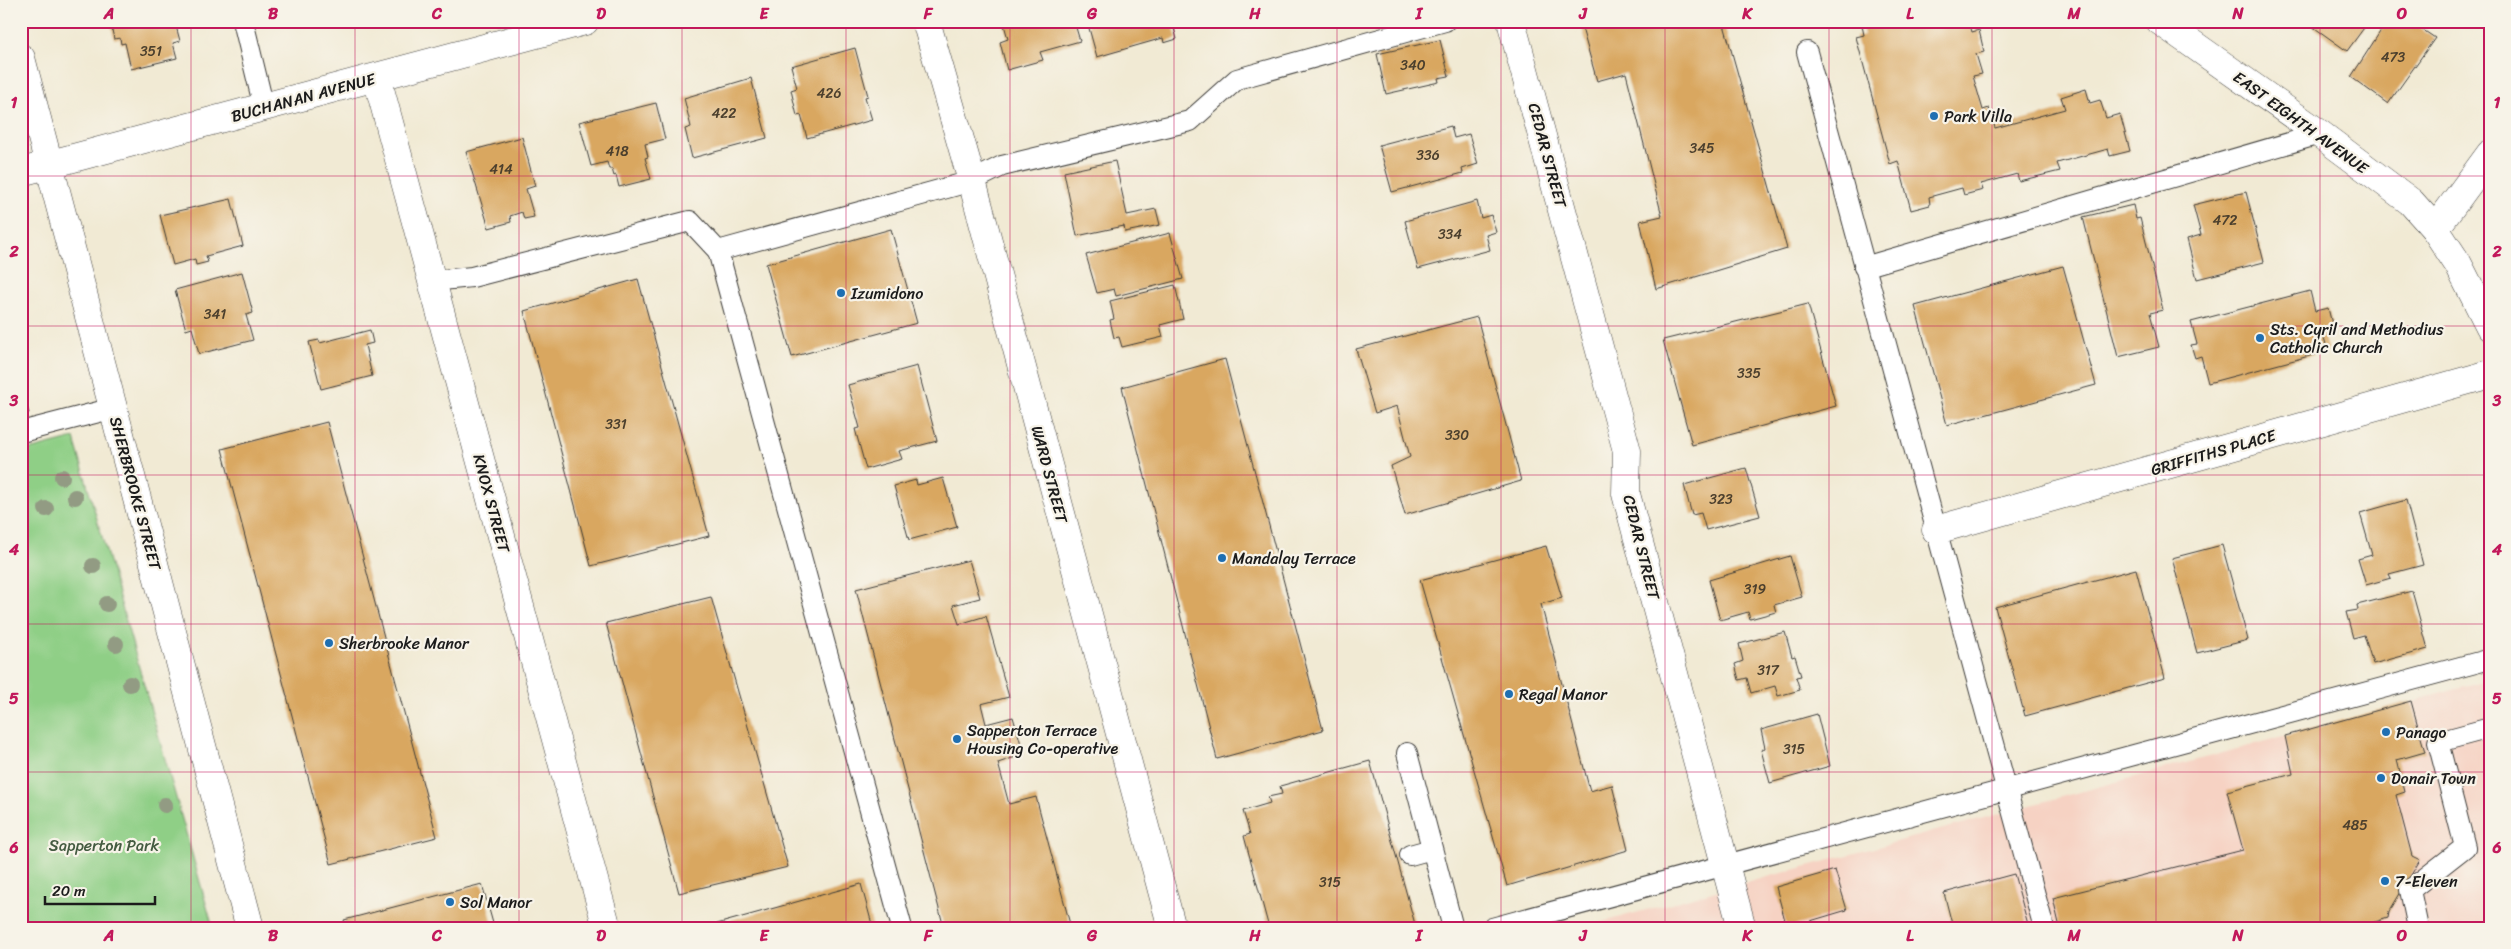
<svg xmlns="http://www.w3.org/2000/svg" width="2511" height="949" font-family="Sriracha,sans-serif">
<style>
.built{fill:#f6d2c3}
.green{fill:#8fcf86;stroke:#567651}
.building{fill:#d9a760}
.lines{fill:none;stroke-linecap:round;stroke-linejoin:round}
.lane-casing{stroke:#3c3b38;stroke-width:22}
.street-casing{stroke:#3c3b38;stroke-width:29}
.secondary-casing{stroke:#3c3b38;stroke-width:29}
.lane{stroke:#fff;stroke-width:20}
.street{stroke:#fff;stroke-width:28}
.secondary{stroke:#fff;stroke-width:28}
.tree{fill:#929b83}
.grid{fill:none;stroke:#c2185b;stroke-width:1;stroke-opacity:0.55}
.poi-dot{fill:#1f6fb2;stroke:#f7f3e8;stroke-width:2}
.labels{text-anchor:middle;stroke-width:4.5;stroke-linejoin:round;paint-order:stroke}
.number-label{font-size:14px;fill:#4b3f2d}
.street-label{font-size:16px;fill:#1c1c1c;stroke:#f7f3e8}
.poi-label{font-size:16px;fill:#1c1c1c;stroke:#f7f3e8;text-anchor:start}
.park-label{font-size:16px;fill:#445b41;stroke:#f7f3e8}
.neatline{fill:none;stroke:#c2185b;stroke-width:2}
.grid-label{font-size:16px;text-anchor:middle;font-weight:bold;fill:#c2185b}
</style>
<rect width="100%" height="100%" fill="#f7f3e8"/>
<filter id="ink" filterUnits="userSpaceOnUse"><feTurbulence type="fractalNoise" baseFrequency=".02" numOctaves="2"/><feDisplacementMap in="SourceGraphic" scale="10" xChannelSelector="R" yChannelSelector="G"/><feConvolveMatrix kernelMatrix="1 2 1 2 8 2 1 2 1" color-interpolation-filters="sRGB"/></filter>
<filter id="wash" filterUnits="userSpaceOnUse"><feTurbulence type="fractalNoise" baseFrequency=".0096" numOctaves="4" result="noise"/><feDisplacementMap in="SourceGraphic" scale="20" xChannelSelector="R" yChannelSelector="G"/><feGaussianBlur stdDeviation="1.12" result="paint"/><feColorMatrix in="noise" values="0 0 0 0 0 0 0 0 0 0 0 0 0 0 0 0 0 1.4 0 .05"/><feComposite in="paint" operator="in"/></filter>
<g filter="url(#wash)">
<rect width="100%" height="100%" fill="#f1ead4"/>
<path class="built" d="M2490 680V928H1580L2285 736Z"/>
<path class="green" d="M74 438 213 928H21V452Z"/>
<g id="blocks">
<path class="building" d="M110 21H168L170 28 176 26 180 41 173 43 177 58 131 69 125 43 121 44 120 38 114 39Z
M1003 21H1074L1080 41 1040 52 1043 60 1007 70 1000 42 1008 39Z
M1087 21H1172L1177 39 1164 43 1163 38 1097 57Z
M1580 21H1723L1787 249 1656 289 1640 221 1662 216 1626 73 1597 81Z
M1861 21H1969L1972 32 1979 30 1984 52 1976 54 1982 74 1973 76 1983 110 1989 108 1995 128 2065 109 2061 97 2086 89 2090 103 2100 100 2106 118 2120 114 2130 151 2110 156 2108 149 2057 163 2060 171 2019 181 2017 174 1981 184 1983 190 1964 195 1962 188 1929 197 1930 205 1911 210 1898 161 1890 164 1856 37 1864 35Z
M2315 21H2369L2347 51 2312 26Z
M2387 21H2410L2435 38 2388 104 2351 77Z
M1440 40 1449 76 1438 78 1439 82 1386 94 1377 54Z
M855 48 868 96 865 97 872 120 807 138 801 115 797 116 791 90 797 88 791 66Z
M751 78 767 138 692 158 685 129 691 127 684 98Z
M656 103 665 139 645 144 648 157 645 158 651 179 619 187 616 175 614 176 612 169H609L607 162 591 166 579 122Z
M1451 126 1454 138 1469 134 1478 164 1462 169 1463 173 1392 192 1379 145Z
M522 137 535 186 526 189 534 217 524 219 522 212 510 216 511 222 489 228 466 152Z
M1115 161 1127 215 1156 209 1160 225 1125 232 1124 226 1077 236 1064 172Z
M2246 192 2264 262 2197 279 2187 239 2201 235 2193 205Z
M231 199 243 246 206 256 208 262 196 265 195 259 173 265 160 215Z
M1477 201 1481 218 1491 215 1496 232 1486 235 1490 250 1418 269 1405 221Z
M2133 205 2136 219 2140 218 2163 310 2150 313 2159 347 2118 357 2083 217Z
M891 229 917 323 792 357 766 264Z
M1170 233 1183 279 1116 296 1114 289 1097 293 1086 255Z
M2063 266 2096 385 1947 425 1915 306Z
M242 272 253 313 246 315 253 340 199 354 192 328 186 330 175 290Z
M638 279 709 536 591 566 524 311Z
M1175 285 1183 319 1160 325 1163 337 1122 347 1119 337 1114 338 1110 320 1114 319 1110 301Z
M2310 291 2315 311 2328 308 2333 328 2322 331 2328 351 2208 383 2201 356 2195 358 2191 345 2197 344 2191 322Z
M1808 304 1836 406 1692 445 1663 340Z
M1477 317 1521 481 1405 515 1391 466 1410 457 1397 406 1375 413 1356 349Z
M370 330 373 343 365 345 372 376 321 389 309 342 319 340 320 343Z
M1225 359 1323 730 1217 759 1122 387Z
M917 366 937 441 899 451 902 459 866 469 855 429 860 428 848 385Z
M21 387 29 413 21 415Z
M327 422 437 837 331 864 222 449Z
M1746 468 1760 516 1706 530 1701 513 1692 515 1684 485Z
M943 478 957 527 909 540 894 486 916 480 917 485Z
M2406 500 2423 565 2389 574 2391 578 2366 585 2358 559 2372 555 2360 513Z
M2222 545 2248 640 2197 653 2172 558Z
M1546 546 1562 598 1541 604 1590 791 1612 785 1628 850 1507 886 1420 580Z
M1790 556 1802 597 1774 605 1776 612 1750 619 1748 612 1720 620 1709 580Z
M969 560 980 598 953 605 959 624 986 616 1009 697 981 704 986 724 1013 717 1024 754 998 763 1009 804 1036 797 1071 928H944L856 589Z
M2136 569 2165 678 2025 716 1995 607Z
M2412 591 2428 649 2373 664 2364 635 2353 638 2346 612 2358 610 2357 605Z
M711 597 788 867 679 893 606 623Z
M1785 632 1792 657 1795 656 1801 676 1796 677 1800 690 1778 696 1775 686 1751 693 1747 678 1739 680 1735 664 1743 661 1739 644Z
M2411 701 2425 752 2397 760 2405 792 2396 795 2412 856 2420 860 2389 912 2388 918 2355 928H2060L2053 898 2243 850 2227 791 2293 774 2285 736Z
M1817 714 1830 766 1770 783 1761 750 1765 748 1761 730Z
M1370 761 1416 928H1269L1244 836 1250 834 1243 811 1270 803 1268 797 1282 794 1280 786Z
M1835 870 1847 910 1787 928 1776 887Z
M2014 874 2029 928H1953L1944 893Z
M482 884 494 927 346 928 344 920Z
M861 884 873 928H706V927Z"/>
</g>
</g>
<g filter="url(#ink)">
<use href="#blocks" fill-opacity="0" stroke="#3c3b38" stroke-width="1"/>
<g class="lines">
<defs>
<path id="lane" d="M243 21 264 108
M1807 52 2044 928
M718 251 972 181 1002 166 1190 121 1237 79 1445 21
M1864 267 2320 134
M432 281 472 277 690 221 718 251 902 928
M21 432 114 408
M1407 753 1453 928
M1410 855 1432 849
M1492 928 2490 659
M2418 928 2410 890 2465 847 2438 742 2490 728"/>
<path id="street" d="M926 21 972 181 1172 928
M1511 21 1627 451 1626 494 1742 928
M21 58 250 928
M377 78 607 928
M21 172 585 21
M2435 229 2490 154
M1936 530 2490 374"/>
<path id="secondary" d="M2160 21 2320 134 2411 202 2435 229 2458 264 2490 327"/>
</defs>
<use href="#lane" class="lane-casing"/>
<use href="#street" class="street-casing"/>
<use href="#secondary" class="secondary-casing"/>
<use href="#lane" class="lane"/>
<use href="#street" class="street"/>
<use href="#secondary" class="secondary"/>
</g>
<g class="tree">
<circle cx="62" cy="477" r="8"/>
<circle cx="75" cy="497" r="8"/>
<circle cx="46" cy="509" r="8"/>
<circle cx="93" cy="566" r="8"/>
<circle cx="107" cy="604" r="8"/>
<circle cx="116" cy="644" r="8"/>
<circle cx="130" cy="684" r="8"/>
<circle cx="165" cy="805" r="8"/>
</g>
</g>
<path class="grid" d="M191 21V928M355 21V928M519 21V928M682 21V928M846 21V928M1010 21V928M1174 21V928M1337 21V928M1501 21V928M1665 21V928M1829 21V928M1992 21V928M2156 21V928M2320 21V928M21 176H2490M21 326H2490M21 475H2490M21 624H2490M21 772H2490"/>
<g class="poi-dot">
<circle cx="1934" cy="116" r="5"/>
<circle cx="841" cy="293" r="5"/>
<circle cx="2260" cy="338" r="5"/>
<circle cx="1222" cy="558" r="5"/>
<circle cx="329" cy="643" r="5"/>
<circle cx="1509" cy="694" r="5"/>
<circle cx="2386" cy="732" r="5"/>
<circle cx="957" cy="739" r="5"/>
<circle cx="2381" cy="778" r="5"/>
<circle cx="2385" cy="881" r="5"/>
<circle cx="450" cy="902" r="5"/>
</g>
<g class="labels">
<g class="number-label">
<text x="151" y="56">351</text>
<text x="2393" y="62">473</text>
<text x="1413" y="70">340</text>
<text x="829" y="98">426</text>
<text x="724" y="118">422</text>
<text x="1702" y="153">345</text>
<text x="617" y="156">418</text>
<text x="1428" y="160">336</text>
<text x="501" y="174">414</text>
<text x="2225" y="225">472</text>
<text x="1450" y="239">334</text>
<text x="215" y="319">341</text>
<text x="1749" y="378">335</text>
<text x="616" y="429">331</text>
<text x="1457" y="440">330</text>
<text x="1721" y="504">323</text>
<text x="1755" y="594">319</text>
<text x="1768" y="675">317</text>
<text x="1794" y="754">315</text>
<text x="2355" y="830">485</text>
<text x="1330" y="887">315</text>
</g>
<g class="street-label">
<text transform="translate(303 97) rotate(-15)" y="6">BUCHANAN AVENUE</text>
<text transform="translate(2301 122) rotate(36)" y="6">EAST EIGHTH AVENUE</text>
<text transform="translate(1548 155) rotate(75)" y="6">CEDAR STREET</text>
<text transform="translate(2213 452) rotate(-16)" y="6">GRIFFITHS PLACE</text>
<text transform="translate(1050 474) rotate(75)" y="6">WARD STREET</text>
<text transform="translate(136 493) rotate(75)" y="6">SHERBROOKE STREET</text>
<text transform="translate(492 503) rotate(75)" y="6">KNOX STREET</text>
<text transform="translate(1642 547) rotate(76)" y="6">CEDAR STREET</text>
</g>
<g class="poi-label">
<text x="1944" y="122">Park Villa</text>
<text x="851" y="299">Izumidono</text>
<text x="2270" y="335">Sts. Cyril and Methodius<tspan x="2270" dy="18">Catholic Church</tspan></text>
<text x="1232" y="564">Mandalay Terrace</text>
<text x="339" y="649">Sherbrooke Manor</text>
<text x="1519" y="700">Regal Manor</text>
<text x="967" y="736">Sapperton Terrace<tspan x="967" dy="18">Housing Co-operative</tspan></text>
<text x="2396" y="738">Panago</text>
<text x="2391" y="784">Donair Town</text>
<text x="2395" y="887">7-Eleven</text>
<text x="460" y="908">Sol Manor</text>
</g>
<g class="park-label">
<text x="104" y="851">Sapperton Park</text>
</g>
</g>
<rect width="2511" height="949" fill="none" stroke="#f7f3e8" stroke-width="55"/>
<path d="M45 896v8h110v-8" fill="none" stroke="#1c1c1c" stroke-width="2.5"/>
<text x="52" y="896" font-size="15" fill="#1c1c1c" stroke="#f7f3e8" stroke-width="4" paint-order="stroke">20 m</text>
<rect x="28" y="28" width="2456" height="894" class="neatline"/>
<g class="grid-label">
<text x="109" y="19">A</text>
<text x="273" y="19">B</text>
<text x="437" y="19">C</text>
<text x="601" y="19">D</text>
<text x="764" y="19">E</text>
<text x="928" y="19">F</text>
<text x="1092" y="19">G</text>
<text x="1255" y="19">H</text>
<text x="1419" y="19">I</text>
<text x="1583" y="19">J</text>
<text x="1747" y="19">K</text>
<text x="1910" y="19">L</text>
<text x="2074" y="19">M</text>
<text x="2238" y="19">N</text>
<text x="2402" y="19">O</text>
<text x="14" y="108">1</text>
<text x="2497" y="108">1</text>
<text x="14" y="257">2</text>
<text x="2497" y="257">2</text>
<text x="14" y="406">3</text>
<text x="2497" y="406">3</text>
<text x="14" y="555">4</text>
<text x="2497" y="555">4</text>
<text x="14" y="704">5</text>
<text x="2497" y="704">5</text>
<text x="14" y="853">6</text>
<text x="2497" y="853">6</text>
<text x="109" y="941">A</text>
<text x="273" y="941">B</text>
<text x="437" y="941">C</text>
<text x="601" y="941">D</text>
<text x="764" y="941">E</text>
<text x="928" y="941">F</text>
<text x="1092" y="941">G</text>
<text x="1255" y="941">H</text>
<text x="1419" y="941">I</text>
<text x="1583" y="941">J</text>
<text x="1747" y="941">K</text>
<text x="1910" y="941">L</text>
<text x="2074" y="941">M</text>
<text x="2238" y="941">N</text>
<text x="2402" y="941">O</text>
</g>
</svg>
